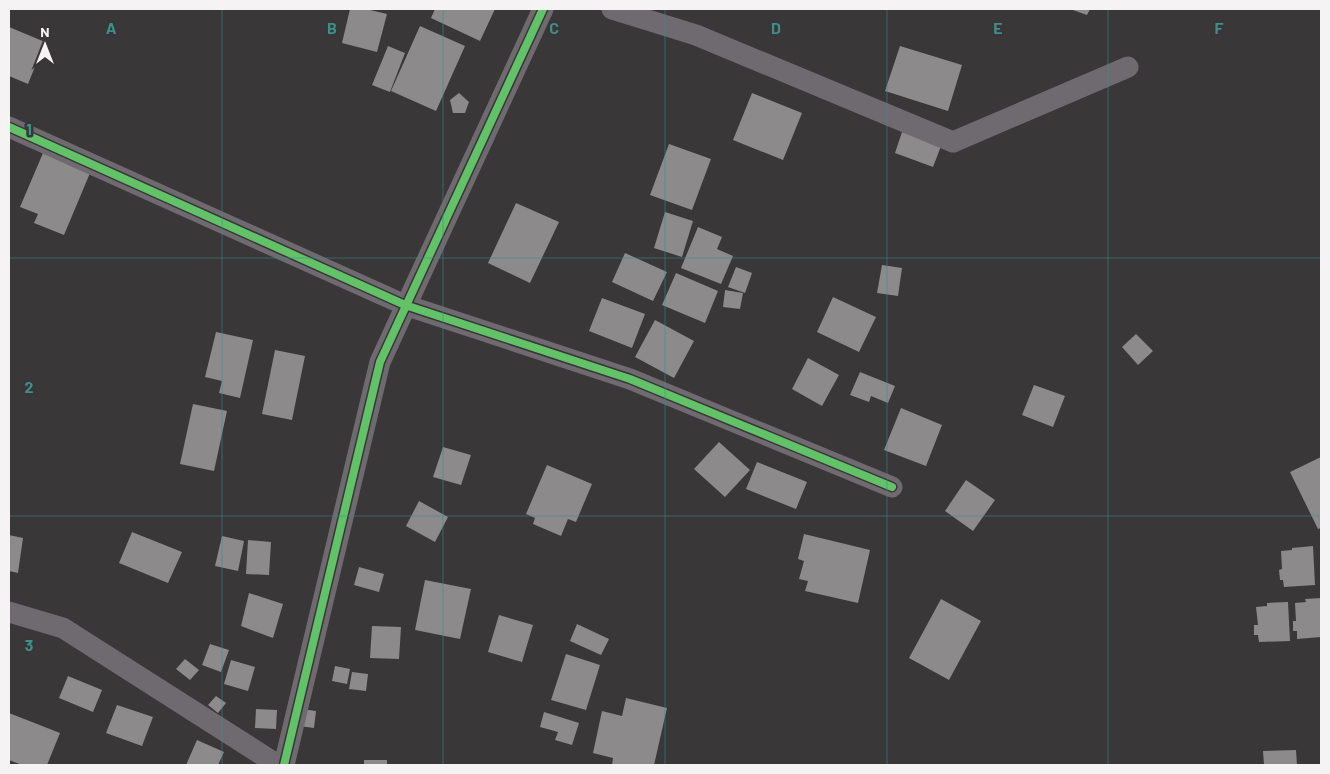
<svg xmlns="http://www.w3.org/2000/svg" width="1330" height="774" font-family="Barlow,sans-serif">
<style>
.building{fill:#8c8a8b}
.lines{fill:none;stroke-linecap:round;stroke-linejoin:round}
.street{stroke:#6f6970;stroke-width:21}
.cycleway-casing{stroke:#3a3638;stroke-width:11}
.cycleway{stroke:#61c268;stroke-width:8}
.grid{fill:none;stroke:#3d8f89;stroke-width:1;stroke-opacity:0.55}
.grid-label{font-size:16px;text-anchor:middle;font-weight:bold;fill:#3d8f89;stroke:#3a3638;stroke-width:5;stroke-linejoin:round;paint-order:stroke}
</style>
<rect width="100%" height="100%" fill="#393738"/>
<path class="building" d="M350 9H366L387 14 377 52 342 43Z
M435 9H495L480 41 431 18Z
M1070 9H1090L1087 15Z
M420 26 465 46 436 111 391 91Z
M9 27 45 42 28 84 9 76Z
M388 46 405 53 390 92 372 85Z
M900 46 962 65 948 111 885 91Z
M459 93 469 102 465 113H453L450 100Z
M752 93 802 113 783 160 733 140Z
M902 132 941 146 933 167 895 153Z
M669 144 711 159 692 210 650 195Z
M43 153 90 173 64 235 34 223 38 214 20 207Z
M516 203 559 222 530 283 488 263Z
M665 212 693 221 682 257 654 248Z
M698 227 722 237 717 249 733 256 721 284 681 268Z
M625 253 667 272 653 301 612 282Z
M882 265 902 268 898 296 877 293Z
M736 267 752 273 745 293 728 287Z
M676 273 718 291 705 323 662 305Z
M725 290 743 293 740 309 723 307Z
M833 297 876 317 859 352 817 332Z
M602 298 645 314 632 348 589 331Z
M655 320 694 341 674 378 635 357Z
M216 332 253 340 240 398 219 393 222 381 205 377Z
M1136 334 1153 351 1138 365 1122 347Z
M275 350 305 356 292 420 262 414Z
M808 358 839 375 822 406 792 389Z
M860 372 895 386 888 403 871 396 869 402 850 395Z
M1034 385 1065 396 1053 427 1022 415Z
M193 404 227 411 214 471 180 464Z
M901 408 942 425 926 466 884 450Z
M719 442 750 470 725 497 694 469Z
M443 447 471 455 461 485 433 477Z
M1321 457V528L1318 529 1290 472Z
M757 462 807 482 796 509 746 489Z
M547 465 592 484 576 522 568 519 561 536 533 524 535 518 526 514Z
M966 480 995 500 973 531 945 511Z
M419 501 448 517 435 542 406 526Z
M132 532 182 552 168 583 119 563Z
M804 534 870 550 858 603 805 591 808 581 799 579 804 561 798 559Z
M9 535 23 538 18 573 9 571Z
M222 536 244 541 238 571 215 566Z
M248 540 271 542 269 575 246 574Z
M1313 546 1315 585 1284 587 1283 580H1280L1279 570 1282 569 1281 551 1292 550V548Z
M359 567 384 574 379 592 354 585Z
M425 580 471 589 460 639 415 630Z
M249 593 283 604 273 638 241 626Z
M1321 598V637L1297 639V631H1293V621H1296L1295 603 1306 602 1305 599Z
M941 599 981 621 949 680 909 658Z
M1288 602 1290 641 1259 642 1258 635H1254V625H1258L1256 607 1267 606V603Z
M499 615 533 625 522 662 488 652Z
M577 624 609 639 601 655 570 641Z
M372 626 401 627 399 659 370 658Z
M210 644 229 650 221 672 202 665Z
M566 654 600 665 586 710 551 700Z
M185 659 199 670 190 680 176 669Z
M231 660 255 667 248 691 224 684Z
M335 666 350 669 347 684 332 681Z
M352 672 368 674 366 691 349 689Z
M68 676 102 690 93 712 59 698Z
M216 696 226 703 218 713 208 705Z
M626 698 667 708 654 765H612L613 758 593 753 602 711 622 716Z
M117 705 153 717 142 746 106 733Z
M256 709 277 710 276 729 255 728Z
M301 709 316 711 314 728 299 726Z
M544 712 579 723 572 745 555 740 558 732 540 727Z
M9 713 60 733 47 765H22L9 760Z
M197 740 224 752 218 765H186Z
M1296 750 1297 765H1264L1263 751Z
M364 760H387V765H364Z"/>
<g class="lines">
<path class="street" d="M612 9 696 35 953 142 1128 67
M9 127 405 305 630 379 892 487
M9 612 63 628 278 765
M284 765 380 362 543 9"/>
<defs>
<path id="cycleway" d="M9 127 405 305 630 379 892 487
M284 765 380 362 543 9"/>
</defs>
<use href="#cycleway" class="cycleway-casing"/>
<use href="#cycleway" class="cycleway"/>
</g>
<path class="grid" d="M222 9V765M443 9V765M665 9V765M887 9V765M1108 9V765M9 258H1321M9 516H1321"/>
<g class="grid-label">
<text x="111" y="34">A</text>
<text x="332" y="34">B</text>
<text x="554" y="34">C</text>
<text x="776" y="34">D</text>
<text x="998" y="34">E</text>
<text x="1219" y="34">F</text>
<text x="29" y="135">1</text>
<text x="29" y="393">2</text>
<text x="29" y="651">3</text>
</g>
<rect width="1330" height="774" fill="none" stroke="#f5f3f4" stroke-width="20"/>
<g transform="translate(45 45)" stroke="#3a3638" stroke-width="4" paint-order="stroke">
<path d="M0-4L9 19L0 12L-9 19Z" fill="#f5f3f4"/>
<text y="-8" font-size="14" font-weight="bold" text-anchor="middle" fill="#f5f3f4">N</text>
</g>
</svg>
